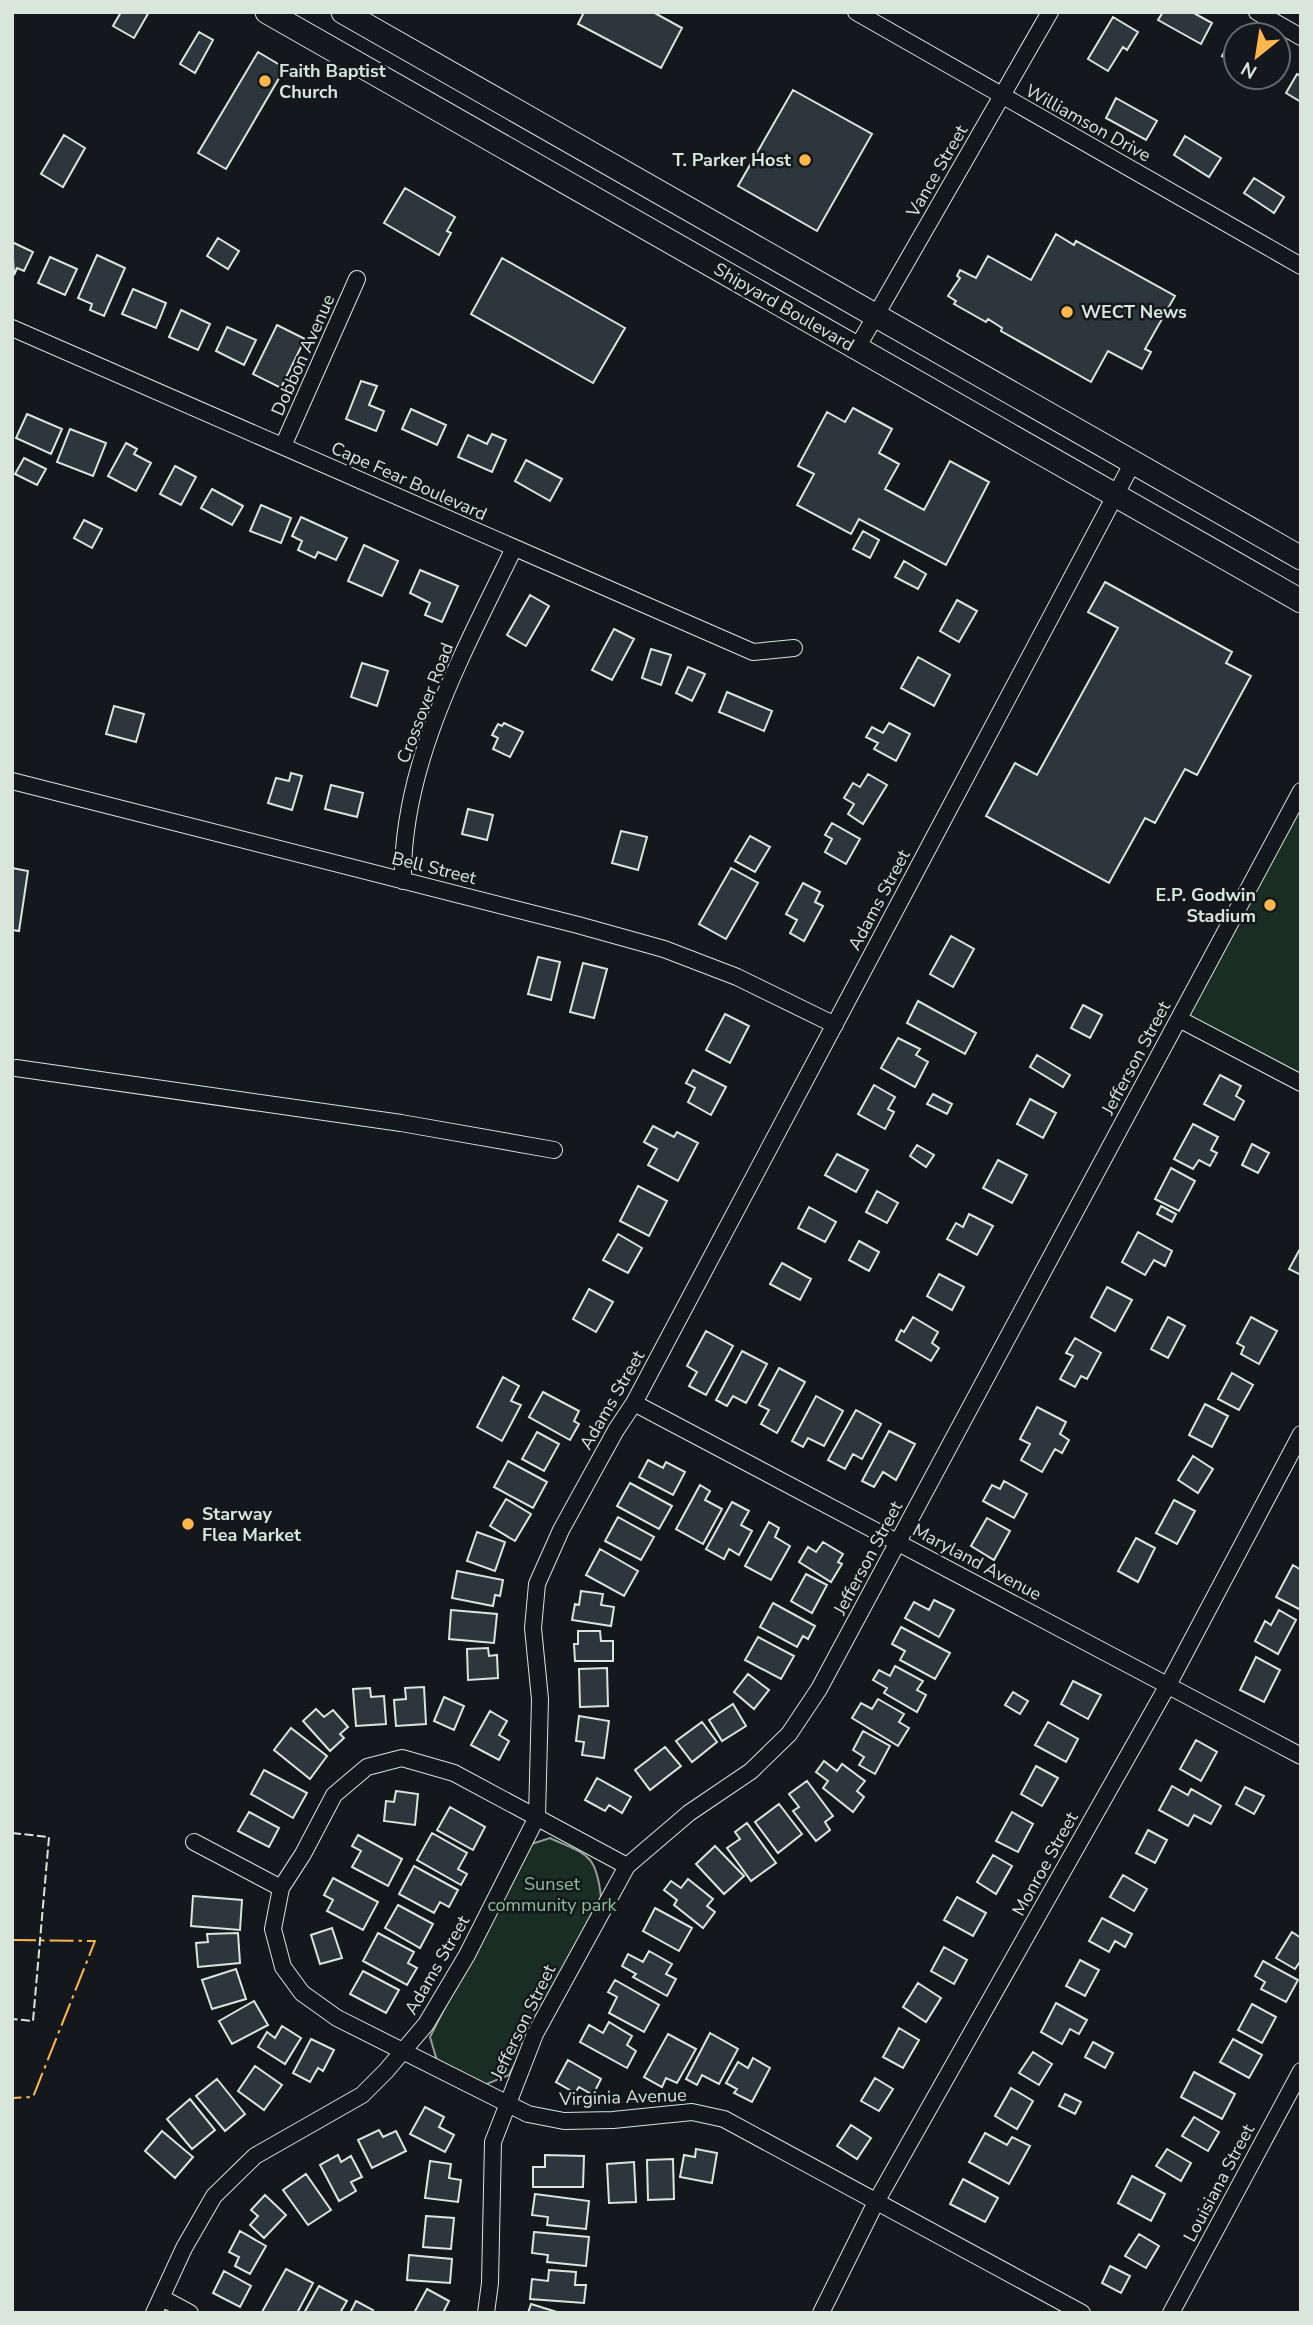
<svg xmlns="http://www.w3.org/2000/svg" width="1313" height="2325" font-family="'Nunito Sans',sans-serif">
<style>
.green{fill:#1a2d24;stroke:#939e99;stroke-width:2}
.building{fill:#2c363c;stroke:#d8e6dc;stroke-width:2}
.lines{fill:none;stroke-linecap:round;stroke-linejoin:round}
.minor-casing{stroke:#d8e6dc;stroke-width:18}
.secondary-casing{stroke:#d8e6dc;stroke-width:25}
.minor{stroke:#14181c;stroke-width:16}
.secondary{stroke:#14181c;stroke-width:23}
.fence{stroke:#d8e6dc;stroke-width:2;stroke-dasharray:9 3.5;stroke-linecap:butt}
.power{stroke:#ffb74d;stroke-width:2;stroke-dasharray:24 5 3.5 5;stroke-linecap:butt}
.poi-dot{fill:#ffb74d;stroke:#14181c;stroke-width:2.5}
.labels{text-anchor:middle;stroke-width:5;stroke-linejoin:round;paint-order:stroke}
.poi-label{font-size:18px;font-weight:bold;fill:#d8e6dc;stroke:#14181c;text-anchor:start}
.street-label{font-size:18px;fill:#d8e6dc;stroke:#14181c}
.park-label{font-size:18px;fill:#8ac095;stroke:#14181c}
</style>
<rect width="100%" height="100%" fill="#14181c"/>
<path class="green" d="M1301 791V1083L1179 1019Z
M550 1838C587 1855 596 1853 601 1897L509 2075 482 2086 438 2064 430 2037 528 1845Z"/>
<path class="building" d="M121 12H149L134 38 113 26Z
M584 12H653L682 28 661 68 578 24Z
M1163 12H1192L1212 23 1201 44 1158 20Z
M1113 17 1138 32 1127 50 1123 47 1108 71 1088 59Z
M199 32 213 40 195 73 180 64Z
M1232 38 1236 40V64L1222 56Z
M258 52 285 68 226 169 198 153Z
M1297 74 1301 76V102L1286 93Z
M793 90 872 134 817 231 738 186Z
M1116 98 1157 121 1146 140 1106 118Z
M64 135 85 148 63 187 41 174Z
M1185 136 1221 158 1209 177 1174 155Z
M1254 178 1284 197 1274 213 1244 193Z
M405 188 455 217 447 231 451 233 439 255 384 223Z
M1056 234 1074 245 1076 241 1175 296 1145 349 1151 352 1142 369 1108 351 1091 382 1001 331 1002 328 988 319 986 322 954 304 956 301 948 296 960 278 957 276 960 270 976 278 988 256 1031 280Z
M218 238 239 251 228 269 207 256Z
M12 242 33 252 24 271 17 268 14 275Z
M97 255 125 268 104 316 90 310 92 304 78 298Z
M50 257 77 269 65 295 38 283Z
M502 258 625 328 593 383 471 314Z
M133 289 166 303 156 328 122 314Z
M181 310 210 324 198 350 169 337Z
M277 325 305 339 281 388 253 374Z
M227 327 256 340 244 365 216 351Z
M361 381 377 386 369 405 384 411 376 431 346 419Z
M853 408 892 429 879 453 899 464 885 489 924 510 950 461 989 482 946 565 859 519 851 534 797 505 814 474 798 466 827 412 845 422Z
M411 409 446 425 437 445 402 429Z
M27 414 62 429 51 454 16 438Z
M70 429 106 443 93 476 57 462Z
M492 434 506 440 492 472 458 457 468 435 487 444Z
M126 443 137 449 134 454 151 463 136 491 108 476Z
M24 458 46 469 37 485 15 474Z
M526 460 562 479 550 501 515 481Z
M175 466 196 477 181 505 160 494Z
M212 489 243 506 232 525 201 508Z
M261 505 291 518 281 543 250 531Z
M301 517 347 538 336 560 318 552 315 558 298 550 302 541 292 536Z
M84 520 102 529 92 548 74 538Z
M863 531 879 540 870 558 853 549Z
M364 545 398 561 382 596 348 581Z
M904 561 926 574 918 589 895 577Z
M420 570 458 586 442 622 425 615 430 603 410 593Z
M1105 582 1232 652 1226 663 1251 676 1197 775 1185 769 1155 823 1145 818 1109 883 986 816 1015 763 1037 775 1118 628 1088 612Z
M530 595 549 606 526 646 507 635Z
M957 600 977 611 959 642 940 631Z
M614 629 634 639 612 680 592 670Z
M651 649 671 655 661 685 642 678Z
M918 657 950 675 934 706 901 688Z
M362 663 388 671 377 706 351 697Z
M688 667 705 674 692 701 676 693Z
M727 692 772 711 764 731 719 712Z
M114 706 144 714 136 742 106 734Z
M504 723 523 732 510 757 493 749 498 738 492 735 498 724 502 726Z
M889 723 910 734 896 761 874 749 878 743 866 737 872 727 883 733Z
M291 773 302 776 292 810 268 803 276 778 289 781Z
M868 774 887 785 863 824 848 814 854 804 844 798 853 783 860 787Z
M331 785 363 793 357 817 325 809Z
M468 809 493 815 487 840 462 834Z
M832 823 860 839 846 864 825 852 832 839 825 835Z
M621 831 647 837 638 870 612 863Z
M750 836 770 847 755 872 735 861Z
M12 868 28 871 19 931 12 930Z
M731 868 758 883 726 939 699 924Z
M803 883 820 892 815 902 823 906 804 941 790 933 797 920 786 914Z
M951 936 974 949 953 987 930 974Z
M538 957 560 962 551 1000 528 994Z
M583 963 607 969 594 1018 570 1012Z
M918 1001 976 1033 965 1054 907 1023Z
M1083 1005 1102 1015 1090 1038 1071 1028Z
M725 1014 749 1026 730 1063 706 1050Z
M898 1038 920 1049 916 1055 928 1062 915 1087 881 1068Z
M1037 1055 1070 1075 1063 1087 1030 1067Z
M693 1070 726 1087 711 1115 688 1102 695 1088 686 1083Z
M1220 1075 1241 1086 1236 1096 1244 1101 1234 1120 1204 1104Z
M874 1085 895 1097 888 1109 894 1112 885 1129 858 1114Z
M933 1094 952 1104 947 1114 927 1104Z
M1030 1099 1056 1113 1043 1138 1017 1124Z
M1193 1124 1218 1137 1211 1150 1217 1153 1210 1166 1199 1160 1193 1169 1174 1159Z
M653 1126 674 1137 677 1132 698 1143 678 1181 648 1165 657 1149 644 1142Z
M1252 1144 1269 1153 1258 1173 1242 1165Z
M917 1145 934 1155 926 1167 910 1156Z
M837 1154 868 1170 856 1192 825 1175Z
M998 1160 1027 1175 1012 1203 983 1188Z
M1171 1168 1195 1181 1179 1211 1155 1199Z
M638 1186 667 1201 649 1236 620 1221Z
M877 1191 898 1203 887 1223 866 1212Z
M1161 1206 1176 1214 1172 1222 1157 1214Z
M809 1207 836 1222 825 1242 798 1228Z
M969 1214 993 1226 977 1255 947 1239 956 1223 963 1227Z
M1138 1232 1172 1251 1165 1266 1154 1260 1145 1275 1122 1262Z
M618 1234 642 1248 628 1273 603 1260Z
M859 1241 879 1252 869 1271 849 1260Z
M1301 1247V1275L1289 1269Z
M782 1263 811 1279 800 1300 770 1284Z
M939 1274 964 1287 952 1310 927 1296Z
M1107 1287 1132 1300 1115 1331 1091 1317Z
M589 1289 613 1302 596 1332 573 1319Z
M913 1317 938 1332 932 1343 939 1348 931 1361 896 1340 901 1330 904 1332Z
M1168 1317 1185 1326 1168 1358 1151 1349Z
M1251 1317 1277 1331 1259 1364 1241 1354 1244 1347 1237 1343Z
M706 1331 733 1346 706 1395 689 1386 697 1372 687 1366Z
M1075 1338 1101 1353 1087 1379 1081 1376 1075 1387 1060 1379 1073 1356 1066 1353Z
M742 1351 767 1364 746 1403 733 1396 727 1406 716 1400Z
M779 1368 805 1382 777 1433 761 1424 769 1410 759 1405Z
M1232 1373 1253 1385 1239 1410 1218 1399Z
M503 1377 519 1386 511 1401 521 1405 502 1441 477 1427Z
M543 1392 579 1411 574 1421 579 1424 570 1440 529 1417Z
M816 1396 843 1411 824 1446 808 1438 803 1447 792 1441Z
M1205 1404 1228 1416 1212 1447 1189 1435Z
M1037 1407 1066 1422 1060 1434 1069 1440 1062 1453 1055 1449 1042 1472 1021 1460 1030 1444 1020 1439Z
M856 1410 881 1424 862 1459 853 1454 845 1469 828 1460Z
M889 1431 915 1444 896 1480 883 1472 874 1487 862 1481Z
M537 1432 559 1444 544 1471 522 1459Z
M1193 1456 1213 1469 1198 1493 1178 1480Z
M648 1460 663 1468 666 1462 685 1472 673 1495 639 1477Z
M508 1461 547 1482 533 1508 494 1487Z
M1004 1481 1027 1494 1014 1518 983 1501 992 1485 1000 1489Z
M630 1483 672 1506 659 1529 617 1506Z
M700 1485 710 1491 705 1500 722 1509 703 1544 676 1529Z
M506 1499 531 1514 515 1541 490 1526Z
M1174 1500 1195 1511 1177 1544 1156 1533Z
M732 1502 749 1511 741 1525 752 1531 739 1555 729 1549 724 1559 706 1549Z
M618 1517 654 1537 641 1560 605 1541Z
M987 1518 1010 1531 994 1560 971 1546Z
M769 1522 779 1528 775 1537 790 1546 771 1580 745 1566Z
M477 1532 505 1542 495 1571 467 1561Z
M1136 1538 1155 1548 1138 1582 1118 1571Z
M823 1542 843 1554 838 1562 842 1564 831 1582 799 1562 808 1547 816 1552Z
M600 1549 638 1571 624 1596 586 1575Z
M1293 1565 1301 1570V1610L1276 1597Z
M457 1571 503 1580 500 1596 495 1595 493 1606 452 1598Z
M806 1574 827 1585 812 1613 791 1601Z
M581 1591 603 1594 601 1605 614 1607 611 1626 572 1620 575 1604 579 1605Z
M934 1600 954 1610 939 1637 905 1618 914 1602 929 1610Z
M773 1603 815 1626 808 1639 803 1636 797 1647 760 1627Z
M451 1610 497 1614 494 1643 449 1639Z
M1279 1610 1296 1620 1278 1654 1255 1641 1265 1621 1271 1625Z
M901 1627 950 1653 935 1679 900 1660 905 1651 892 1644Z
M578 1631H600L601 1641H613V1661H575L574 1644H578Z
M758 1637 794 1656 781 1679 745 1660Z
M488 1648 489 1656 497 1655 498 1678 468 1680 467 1649Z
M1256 1657 1280 1670 1264 1702 1240 1690Z
M895 1666 923 1681 917 1690 926 1695 917 1712 884 1693 887 1688 873 1680 879 1670 890 1676Z
M607 1668 608 1706 580 1707 579 1669Z
M748 1674 769 1690 754 1709 734 1692Z
M1073 1681 1101 1695 1088 1719 1061 1704Z
M424 1687 426 1724 396 1726 394 1700 406 1699 405 1688Z
M370 1688 371 1697 384 1696 386 1724 356 1726 353 1689Z
M1013 1692 1028 1701 1020 1714 1005 1705Z
M444 1697 464 1706 454 1730 434 1721Z
M878 1699 904 1714 899 1722 909 1728 898 1746 852 1718 861 1703 872 1709Z
M733 1704 746 1726 722 1741 709 1720Z
M316 1709 324 1717 333 1710 348 1727 340 1734 344 1738 330 1751 303 1721Z
M490 1711 507 1721 499 1735 509 1741 499 1760 471 1745Z
M579 1716 609 1721 604 1758 582 1755 584 1742 576 1741Z
M702 1722 717 1742 692 1762 676 1741Z
M1048 1722 1078 1739 1066 1762 1035 1745Z
M291 1728 327 1756 310 1779 274 1750Z
M863 1731 890 1746 875 1774 859 1765 864 1757 853 1750Z
M1196 1740 1217 1752 1201 1781 1180 1769Z
M665 1747 681 1766 650 1790 635 1770Z
M824 1761 837 1771 842 1764 865 1781 857 1791 864 1797 853 1812 823 1788 828 1781 816 1772Z
M1036 1766 1058 1778 1042 1806 1021 1794Z
M264 1770 307 1793 293 1818 251 1794Z
M597 1778 631 1797 622 1813 609 1805 605 1811 585 1800Z
M807 1781 833 1816 825 1822 830 1830 816 1841 793 1811 799 1807 789 1794Z
M1172 1786 1188 1795 1191 1789 1221 1806 1211 1824 1194 1815 1188 1826 1159 1810Z
M1245 1787 1264 1796 1254 1814 1236 1804Z
M396 1791 418 1794 415 1825 384 1821 386 1801 394 1802Z
M779 1804 802 1834 778 1853 755 1822Z
M450 1807 485 1827 473 1850 437 1830Z
M249 1812 279 1828 269 1847 238 1831Z
M1012 1812 1033 1824 1018 1852 996 1841Z
M747 1823 776 1863 751 1881 727 1848 740 1839 735 1832Z
M1148 1830 1167 1840 1155 1863 1136 1853Z
M432 1833 467 1853 458 1869 467 1874 461 1885 417 1860Z
M358 1835 402 1859 388 1886 352 1867 361 1851 352 1846Z
M715 1846 744 1876 724 1894 696 1864Z
M993 1855 1012 1866 996 1894 977 1882Z
M414 1866 458 1890 449 1907 440 1902 434 1913 399 1894Z
M1123 1875 1147 1889 1134 1911 1110 1897Z
M333 1878 378 1902 363 1930 327 1911 333 1900 324 1895Z
M688 1879 713 1899 707 1906 715 1912 703 1928 674 1905 677 1900 664 1890 671 1881 681 1888Z
M193 1896 242 1900 240 1930 191 1926Z
M957 1897 986 1913 973 1936 944 1920Z
M398 1905 433 1924 420 1948 385 1928Z
M655 1908 692 1928 679 1951 643 1931Z
M1102 1918 1132 1934 1125 1947 1115 1941 1109 1952 1089 1941Z
M332 1928 342 1958 320 1964 311 1935Z
M1292 1932 1301 1938V1960L1295 1969 1276 1958Z
M238 1933 240 1963 198 1967 196 1943 208 1942 207 1934Z
M378 1933 414 1952 408 1963 417 1968 407 1985 363 1961Z
M944 1947 967 1960 954 1984 931 1971Z
M649 1951 672 1964 666 1974 676 1979 667 1996 633 1977 636 1974 622 1966 628 1954 643 1962Z
M1080 1960 1099 1970 1085 1996 1066 1986Z
M1263 1961 1298 1980 1286 2002 1261 1989 1265 1982 1255 1976Z
M236 1969 246 1999 212 2009 202 1980Z
M363 1971 399 1990 386 2013 350 1994Z
M615 1980 659 2005 644 2032 609 2013 617 1997 608 1992Z
M918 1983 941 1998 926 2022 903 2007Z
M254 2001 268 2025 232 2044 219 2021Z
M1056 2003 1087 2020 1079 2034 1070 2029 1062 2044 1041 2032Z
M1252 2004 1276 2017 1262 2043 1238 2030Z
M609 2022 632 2036 627 2045 636 2051 627 2068 580 2042 589 2025 603 2033Z
M282 2026 301 2038 285 2064 258 2047 267 2032 275 2038Z
M899 2028 919 2040 903 2068 883 2057Z
M710 2033 738 2049 719 2084 702 2075 697 2085 686 2079Z
M668 2034 696 2049 677 2083 666 2078 662 2087 644 2077Z
M311 2039 334 2050 323 2071 318 2068 310 2082 293 2073Z
M1233 2039 1262 2055 1249 2078 1220 2062Z
M1093 2042 1113 2053 1105 2068 1085 2057Z
M1033 2052 1052 2064 1039 2085 1019 2073Z
M753 2058 770 2068 752 2102 734 2093 737 2089 726 2083 738 2062 748 2068Z
M568 2060 601 2079 593 2095 579 2087 575 2093 556 2082Z
M255 2066 282 2085 264 2110 238 2091Z
M1194 2072 1235 2094 1222 2119 1181 2097Z
M875 2078 893 2089 879 2111 861 2101Z
M217 2079 245 2114 225 2131 196 2096Z
M1011 2088 1033 2101 1017 2129 995 2116Z
M1065 2094 1081 2102 1075 2114 1059 2106Z
M190 2099 215 2130 192 2149 167 2119Z
M425 2107 444 2117 439 2127 454 2135 445 2152 410 2134Z
M1194 2117 1219 2132 1208 2151 1182 2136Z
M851 2125 871 2138 857 2159 837 2146Z
M379 2130 383 2137 396 2131 406 2151 372 2168 358 2140Z
M162 2131 193 2157 175 2178 145 2151Z
M985 2133 1007 2145 1012 2137 1030 2146 1009 2184 969 2162Z
M696 2149 717 2153 712 2183 680 2177 684 2155 695 2157Z
M1167 2149 1191 2163 1181 2181 1156 2166Z
M338 2155 341 2162 351 2156 362 2177 351 2182 356 2191 339 2201 320 2165Z
M545 2155 584 2156 583 2187H533V2167H545Z
M673 2159 674 2199 648 2200 647 2160Z
M430 2161 451 2164 449 2178 461 2180 458 2202 425 2198Z
M634 2162 636 2202 609 2203 607 2164Z
M306 2174 331 2210 308 2225 283 2190Z
M1132 2176 1165 2194 1151 2221 1118 2203Z
M963 2179 998 2198 985 2222 950 2204Z
M535 2194 589 2201 586 2229 547 2225 548 2217 532 2215Z
M265 2195 286 2215 264 2238 250 2225 258 2216 251 2210Z
M426 2216 454 2218 451 2249 423 2247Z
M240 2231 266 2246 250 2274 235 2266 239 2257 229 2252Z
M534 2232 589 2237 586 2266 547 2262 548 2255 532 2253Z
M1139 2234 1159 2246 1146 2268 1125 2256Z
M409 2255 452 2259 450 2283 407 2280Z
M1110 2266 1130 2276 1121 2293 1102 2283Z
M286 2269 313 2283 297 2313 262 2312Z
M549 2270 576 2272 575 2285H586L584 2303 530 2299 532 2279 548 2281Z
M224 2271 251 2286 240 2307 213 2293Z
M319 2286 347 2301 340 2313H304Z
M427 2289 449 2301 443 2313H414Z
M356 2301 373 2310 371 2313H350Z
M531 2304 560 2313H528Z"/>
<g class="lines">
<defs>
<path id="minor" d="M856 12 1301 266
M1257 12 1301 37
M12 328 753 652 794 648
M857 348 1050 12
M283 446 357 279
M12 781 578 925 664 949 737 977 835 1025
M403 881C401 763 464 652 514 548
M1179 1019 1301 1083
M16 1068 401 1123 554 1150
M634 1403 1301 1756
M194 1842 281 1888
M627 1866 454 1773 402 1758 367 1767 334 1795 303 1854 281 1888 273 1929 283 1967 302 1993 337 2018 528 2114 564 2121 613 2120 692 2112 724 2119 1082 2313
M162 2298 190 2313
M154 2313 184 2248 214 2196 255 2156 362 2095 386 2071 426 2024 467 1955 537 1817 540 1699 533 1628 537 1584 561 1530 616 1430 634 1403 1133 462
M486 2313 490 2283 493 2142 535 2034 627 1866 689 1813 751 1771 789 1734 819 1689 1301 791
M821 2313 876 2202 1168 1685 1301 1434
M1171 2313 1301 2071"/>
<path id="secondary" d="M267 12 1301 601
M343 12 1301 558"/>
</defs>
<use href="#minor" class="minor-casing"/>
<use href="#secondary" class="secondary-casing"/>
<use href="#minor" class="minor"/>
<use href="#secondary" class="secondary"/>
<path class="fence" d="M12 1833 49 1837 33 2021 12 2019"/>
<path class="power" d="M12 1940 95 1941 33 2097 12 2098"/>
</g>
<g class="poi-dot">
<circle cx="265" cy="81" r="7"/>
<circle cx="805" cy="160" r="7"/>
<circle cx="1067" cy="312" r="7"/>
<circle cx="1270" cy="905" r="7"/>
<circle cx="188" cy="1524" r="7"/>
</g>
<g class="labels">
<g class="poi-label">
<text x="279" y="77">Faith Baptist<tspan x="279" dy="21">Church</tspan></text>
<text x="791" y="166" text-anchor="end">T. Parker Host</text>
<text x="1081" y="318">WECT News</text>
<text x="1256" y="901" text-anchor="end">E.P. Godwin<tspan x="1256" dy="21">Stadium</tspan></text>
<text x="202" y="1520">Starway<tspan x="202" dy="21">Flea Market</tspan></text>
</g>
<g class="street-label">
<text transform="translate(1088 123) rotate(29)" y="6">Williamson Drive</text>
<text transform="translate(937 171) rotate(-60)" y="6">Vance Street</text>
<text transform="translate(784 307) rotate(30)" y="6">Shipyard Boulevard</text>
<text transform="translate(303 355) rotate(-66)" y="6">Dobbon Avenue</text>
<text transform="translate(409 481) rotate(24)" y="6">Cape Fear Boulevard</text>
<text transform="translate(425 703) rotate(-69)" y="6">Crossover Road</text>
<text transform="translate(434 868) rotate(14)" y="6">Bell Street</text>
<text transform="translate(879 900) rotate(-62)" y="6">Adams Street</text>
<text transform="translate(1136 1058) rotate(-62)" y="6">Jefferson Street</text>
<text transform="translate(612 1400) rotate(-60)" y="6">Adams Street</text>
<text transform="translate(868 1558) rotate(-62)" y="6">Jefferson Street</text>
<text transform="translate(977 1562) rotate(28)" y="6">Maryland Avenue</text>
<text transform="translate(1045 1864) rotate(-61)" y="6">Monroe Street</text>
<text transform="translate(437 1965) rotate(-60)" y="6">Adams Street</text>
<text transform="translate(523 2022) rotate(-64)" y="6">Jefferson Street</text>
<text transform="translate(623 2097) rotate(-2)" y="6">Virginia Avenue</text>
<text transform="translate(1219 2183) rotate(-62)" y="6">Louisiana Street</text>
</g>
<g class="park-label">
<text x="552" y="1890">Sunset<tspan x="552" dy="21">community park</tspan></text>
</g>
</g>
<rect width="1313" height="2325" fill="none" stroke="#d8e6dc" stroke-width="28"/>
<g transform="translate(1257 56) rotate(210)"><circle r="33" fill="#14181c" stroke="#626a69" stroke-width="2"/>
<path d="M0-5L12 26L0 18L-12 26Z" fill="#ffb74d"/>
<text y="-10" font-size="19" font-weight="bold" text-anchor="middle" fill="#d8e6dc">N</text>
</g>
</svg>
